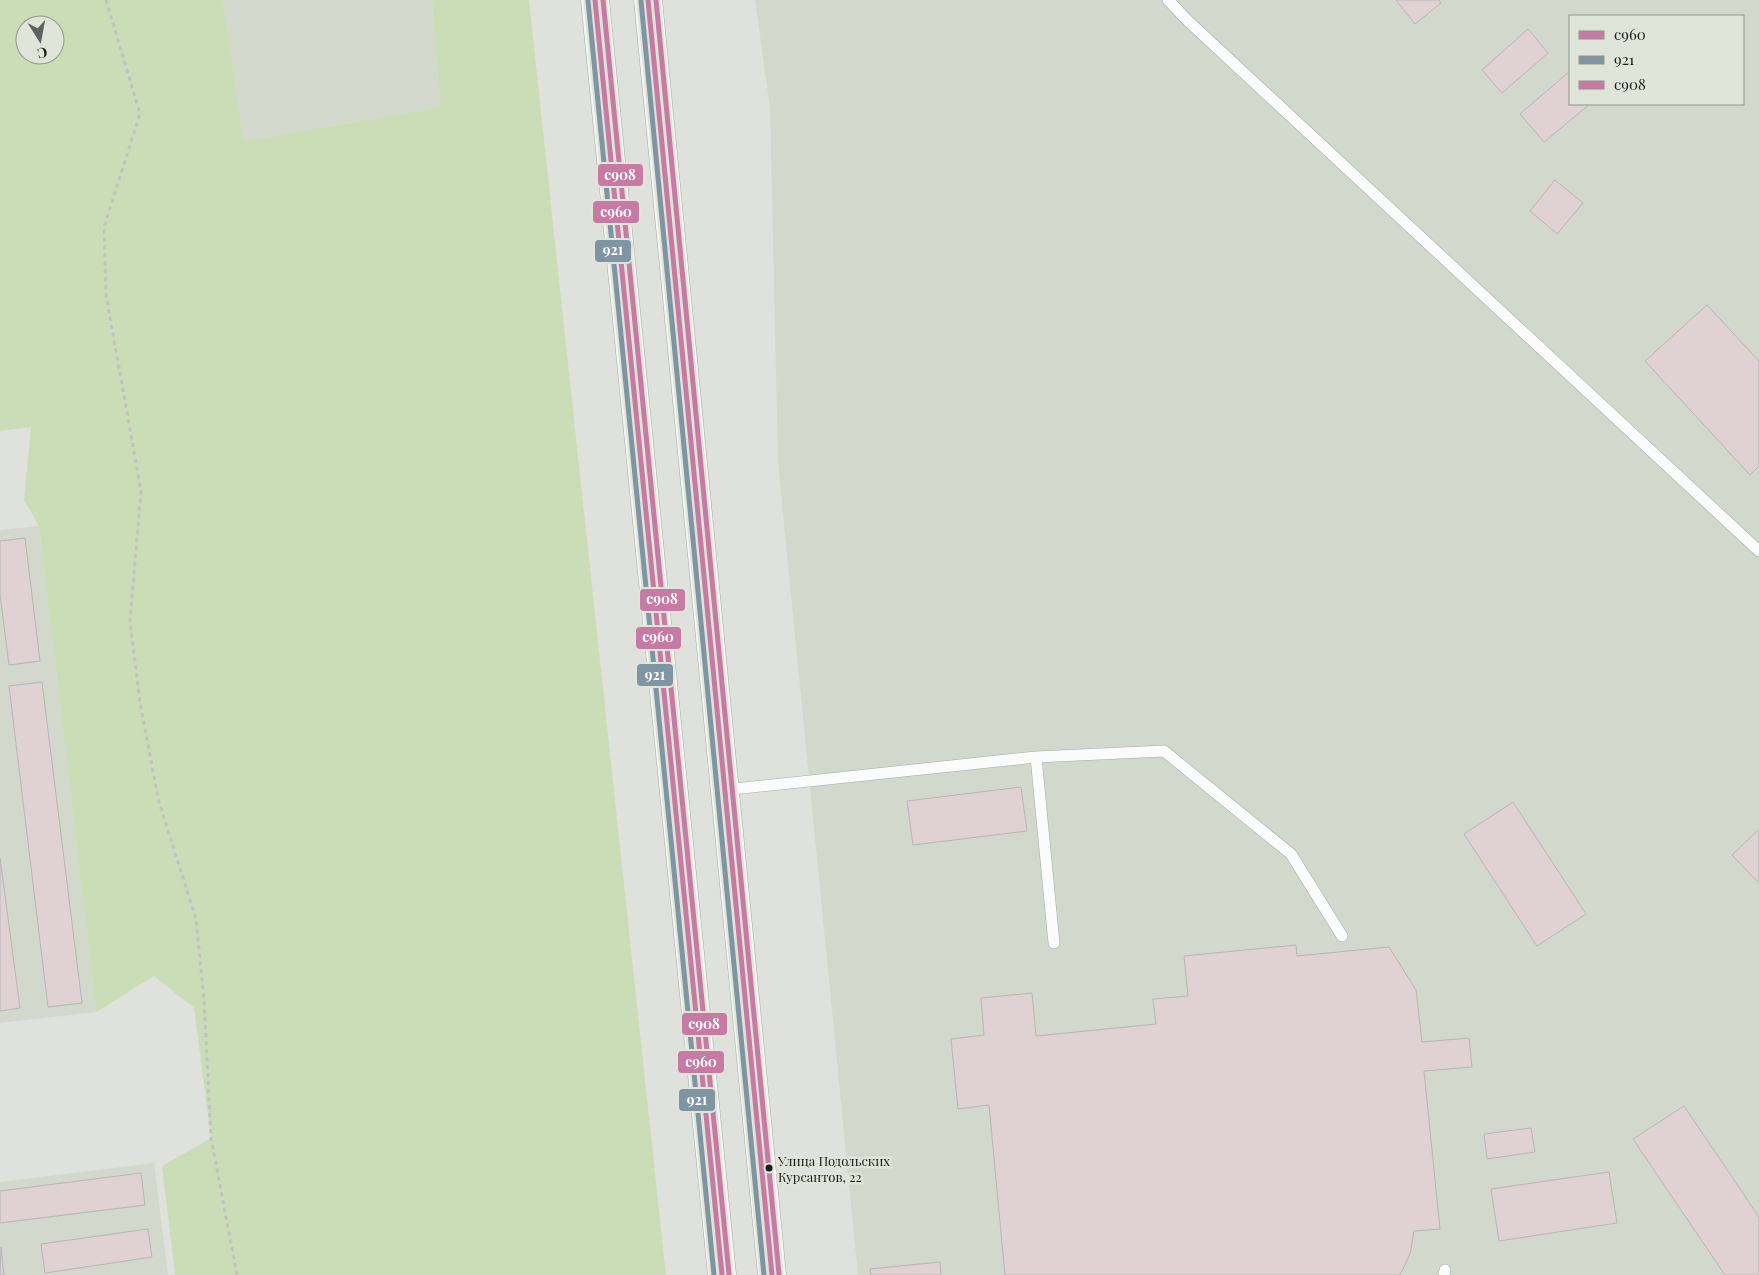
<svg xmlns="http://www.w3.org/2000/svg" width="1759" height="1275" font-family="'Playfair Display',serif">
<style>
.built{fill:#d2d9cc;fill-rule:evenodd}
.green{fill:#caddb6;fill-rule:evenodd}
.building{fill:#e0d1d2;stroke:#b7b6b4}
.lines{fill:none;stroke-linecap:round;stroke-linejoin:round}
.lane-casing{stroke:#a6a9a4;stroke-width:12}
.secondary-casing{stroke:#a6a9a4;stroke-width:29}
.path{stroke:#c1c2c0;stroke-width:3;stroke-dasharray:4 4;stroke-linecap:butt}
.lane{stroke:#fafbfa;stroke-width:11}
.secondary{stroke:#f3f5f0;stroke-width:28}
.bus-1-casing{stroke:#dfe5d9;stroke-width:9}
.bus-2-casing{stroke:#dfe5d9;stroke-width:9}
.bus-3-casing{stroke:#dfe5d9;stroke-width:9}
.bus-1{stroke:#c67aa4;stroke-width:5}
.bus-2{stroke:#7f95a3;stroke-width:5}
.bus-3{stroke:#c67aa4;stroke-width:5}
.bus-dot{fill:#1a1c18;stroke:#dfe5d9;stroke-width:2}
.labels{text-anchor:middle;stroke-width:5;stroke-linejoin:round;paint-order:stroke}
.bus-label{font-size:13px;fill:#1a1c18;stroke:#dfe5d9;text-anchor:start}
.line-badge{stroke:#dfe5d9;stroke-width:2}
.badge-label{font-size:14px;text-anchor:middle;font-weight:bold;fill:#fff}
</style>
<rect width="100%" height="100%" fill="#dfe2dc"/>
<path class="built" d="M223 0H432L440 107 244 141Z
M755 0H1759V1275H858L778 463 770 108ZM1570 16H1743V104H1570Z
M39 526 96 1012 0 1023V530Z
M154 1163 168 1275H0V1182Z"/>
<path class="green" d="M0 0H223L244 141 440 107 432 0H529L666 1275H175L162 1166 211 1138 194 1008 154 976 96 1012 39 526 24 500 31 427 0 431ZM25 25H55V55H25Z"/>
<path class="building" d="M1396 0H1439L1441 3 1415 24Z
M1528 29 1548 53 1502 93 1482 70Z
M1570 71V104H1590L1544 142 1520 114Z
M1555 180 1583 203 1557 234 1530 211Z
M1707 305 1759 361V466L1750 475 1645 361Z
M25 538 40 661 9 665 0 594V541Z
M42 682 82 1003 48 1007 9 686Z
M1021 787 1027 831 913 845 907 801Z
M1513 802 1586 914 1537 946 1464 834Z
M1759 829V883L1732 855Z
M0 858 20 1008 0 1011Z
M1296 945 1297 956 1389 947 1416 990 1422 1042 1469 1038 1472 1067 1424 1071 1440 1229 1414 1231 1410 1254 1400 1275H1005L989 1105 958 1109 951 1039 984 1035 981 998 1032 993 1036 1036 1156 1024 1153 999 1188 996 1184 956Z
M1684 1106 1759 1217V1275H1725L1633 1139Z
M1531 1128 1535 1152 1487 1159 1484 1134Z
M1609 1172 1617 1223 1499 1241 1491 1189Z
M141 1173 145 1205 0 1223V1191Z
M148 1229 152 1257 45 1273 41 1244Z
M1 1247 4 1275H0Z
M940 1262 941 1275H871L870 1269Z"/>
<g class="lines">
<defs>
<path id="lane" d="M1168 0 1187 20 1759 551
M1036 757 1054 943
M724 790 1036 757 1164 751 1291 854 1342 936
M1444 1275 1445 1270"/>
<path id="secondary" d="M595 0 722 1275
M648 0 772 1275"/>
</defs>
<use href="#lane" class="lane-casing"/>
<use href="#secondary" class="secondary-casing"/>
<path class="path" d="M106 0 140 114 104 227 106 295 141 491 130 621 140 703 159 802 196 919 204 1000 211 1138 237 1275"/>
<use href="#lane" class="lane"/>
<use href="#secondary" class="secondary"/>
<defs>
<path id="bus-1" d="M595 0 722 1275
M648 0 772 1275"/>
<path id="bus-2" d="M588 1 714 1275
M641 1 764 1275"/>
<path id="bus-3" d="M603 0 729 1274
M656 0 779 1274"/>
</defs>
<use href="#bus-1" class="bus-1-casing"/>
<use href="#bus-2" class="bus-2-casing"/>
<use href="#bus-3" class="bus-3-casing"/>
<use href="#bus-1" class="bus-1"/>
<use href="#bus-2" class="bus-2"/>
<use href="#bus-3" class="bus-3"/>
</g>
<circle class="bus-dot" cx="769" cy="1168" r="4.5"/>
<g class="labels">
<g class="bus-label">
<text x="778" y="1166">Улица Подольских<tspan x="778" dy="16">Курсантов, 22</tspan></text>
</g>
</g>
<g class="line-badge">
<rect x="597" y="163" width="47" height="24" rx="5" fill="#c67aa4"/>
<rect x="592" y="200" width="48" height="24" rx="5" fill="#c67aa4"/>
<rect x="594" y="239" width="38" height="24" rx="5" fill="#7f95a3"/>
<rect x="639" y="588" width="47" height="24" rx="5" fill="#c67aa4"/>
<rect x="635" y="626" width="47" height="24" rx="5" fill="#c67aa4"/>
<rect x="636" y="663" width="38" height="24" rx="5" fill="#7f95a3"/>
<rect x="681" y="1012" width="47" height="24" rx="5" fill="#c67aa4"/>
<rect x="677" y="1050" width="48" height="24" rx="5" fill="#c67aa4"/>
<rect x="678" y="1088" width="38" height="24" rx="5" fill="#7f95a3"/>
</g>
<g class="badge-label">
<text x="620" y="180">с908</text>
<text x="616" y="217">с960</text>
<text x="613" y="255">921</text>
<text x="662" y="604">с908</text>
<text x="658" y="642">с960</text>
<text x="655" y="680">921</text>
<text x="704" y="1029">с908</text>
<text x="701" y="1067">с960</text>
<text x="697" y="1105">921</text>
</g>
<rect x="1569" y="15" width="175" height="90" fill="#dfe5d9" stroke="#90958c"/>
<rect x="1579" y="31" width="25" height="8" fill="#c67aa4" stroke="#90958c"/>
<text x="1614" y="40" font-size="15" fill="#1a1c18">с960</text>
<rect x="1579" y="56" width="25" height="8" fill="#7f95a3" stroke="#90958c"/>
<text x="1614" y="65" font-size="15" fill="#1a1c18">921</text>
<rect x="1579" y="81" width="25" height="8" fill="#c67aa4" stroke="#90958c"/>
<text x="1614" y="90" font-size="15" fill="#1a1c18">с908</text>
<g transform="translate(40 40) rotate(169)"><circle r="24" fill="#dfe5d9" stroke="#90958c"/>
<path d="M0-4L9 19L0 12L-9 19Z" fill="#5f615d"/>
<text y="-8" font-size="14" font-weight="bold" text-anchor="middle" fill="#1a1c18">С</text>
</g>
</svg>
